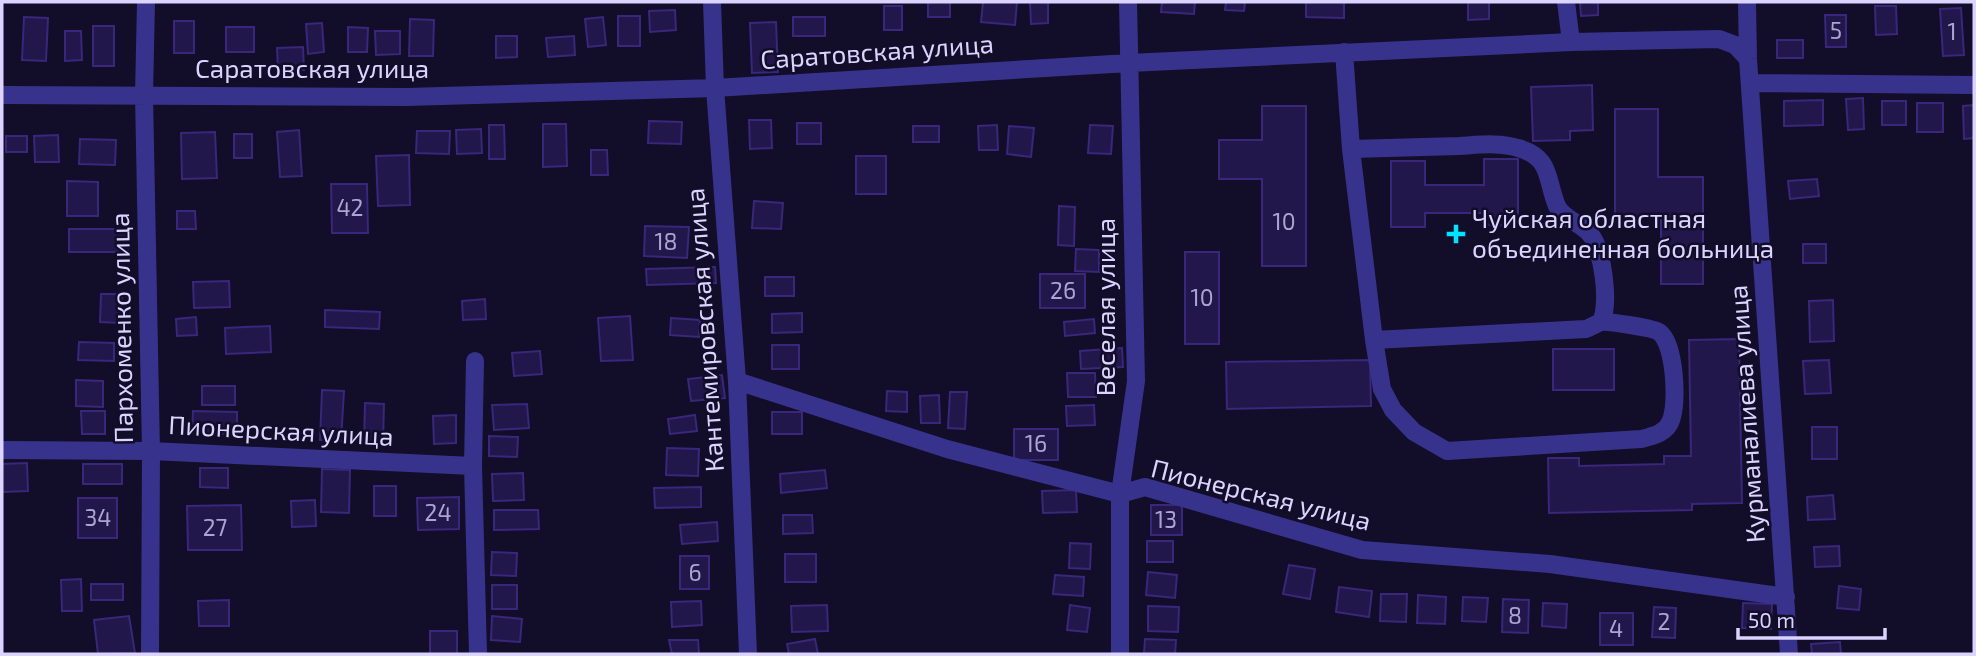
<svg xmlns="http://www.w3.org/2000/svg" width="1976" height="656" font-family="'Exo 2',sans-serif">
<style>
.building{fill:#22174b;stroke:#38277a;stroke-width:2}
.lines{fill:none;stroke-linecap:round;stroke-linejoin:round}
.minor{stroke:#37338c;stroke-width:18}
.poi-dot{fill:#00e3ff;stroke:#120d28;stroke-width:2.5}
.labels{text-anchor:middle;stroke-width:5;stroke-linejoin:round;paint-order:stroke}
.number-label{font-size:23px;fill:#aca5d2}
.street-label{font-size:26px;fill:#dad4ff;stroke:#120d28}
.poi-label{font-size:26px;fill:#dad4ff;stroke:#120d28;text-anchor:start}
</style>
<rect width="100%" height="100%" fill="#120d28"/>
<path class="building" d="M928 2H950V17H928Z
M983 2H1017L1015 25 981 22Z
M1030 2H1048V23L1031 24Z
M1162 2H1195L1194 14 1161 12Z
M1226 2H1245L1244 11 1225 10Z
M1306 2H1344V18L1306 17Z
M1468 2H1489V19L1468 20Z
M1580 2H1598V15L1581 16Z
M884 6H902V30H884Z
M1875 6H1896L1897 34 1876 35Z
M1961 8 1964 55 1943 56 1940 9Z
M675 10 676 30 650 32 649 11Z
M1825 15H1846V47H1826Z
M618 16H640V46H618Z
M24 17 48 18 46 61 22 60Z
M603 17 606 45 588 47 585 19Z
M793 17H825V36H793Z
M410 19 434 20 433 56H409Z
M174 21H194V53H174Z
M776 22 778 72 752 73 750 23Z
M322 23 324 52 308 54 306 24Z
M93 26H114V66H93Z
M226 27H254V52H226Z
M348 27 368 28 367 52H348Z
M65 31H81L82 60 65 61Z
M375 31H400V54L376 55Z
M496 36H517V57L496 58Z
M574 36 575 55 548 57 546 38Z
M1777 40H1803V58H1777Z
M303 47 304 70 278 71 277 48Z
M1592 85 1593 130 1570 131V140L1533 141 1531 87Z
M1863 98 1864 129 1848 130 1846 99Z
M1823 100V125L1784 126V101Z
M1882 101H1906V125H1882Z
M1917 103H1943V132H1917Z
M1974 105V138L1964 139 1963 106Z
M1262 106H1306V266H1262V179H1219V140H1262Z
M1615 109H1658V177H1703V284H1661V217H1615Z
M749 120H771L772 148 750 149Z
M649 121 682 122 681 144 648 143Z
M797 123H821V144H797Z
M543 124H566L567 166 543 167Z
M489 125H504L505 159H489Z
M997 125 998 150H979L978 126Z
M1090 125 1113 126 1111 154 1088 153Z
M913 126H939V142H913Z
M1009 126 1034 128 1031 157 1007 154Z
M481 129 482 153 457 154 456 130Z
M299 130 302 176 280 177 277 132Z
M417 131H450L449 154 416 153Z
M215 132 217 178 182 179 181 133Z
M234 134H252V158H234Z
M58 135 59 162H35L34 136Z
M6 136H27V152H6Z
M80 139 116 140 115 165 79 164Z
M591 150H607L608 175H591Z
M409 155 410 205 378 206 376 156Z
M856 156H886V194H856Z
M1484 159H1518V225H1484V213H1425V227H1391V161H1425V185H1484Z
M1817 179 1819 196 1790 199 1788 181Z
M67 181 98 182V216H67Z
M331 184H367L368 233H332Z
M754 201 783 203 781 229 752 228Z
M1059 206 1075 207 1074 246 1058 245Z
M177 211H195L196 229H177Z
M645 226 689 227 687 258 644 256Z
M69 229H128V252H69Z
M1803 244H1826V263H1803Z
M1076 249 1099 250V272L1075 271Z
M1185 252H1219V344H1185Z
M715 267 716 283 647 285 646 269Z
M1040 274H1085V308H1040Z
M765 277H794V296H765Z
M229 281 230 307 194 308 193 282Z
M101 294H122L121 323 100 322Z
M485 299 486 319 463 320 462 301Z
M1833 300 1834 341 1810 342 1809 301Z
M325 310 380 312 379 329 325 327Z
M802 313V332L772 333V314Z
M630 316 633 360 601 361 598 318Z
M196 317 197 335 177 336 176 319Z
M671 318 700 320 699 337 670 335Z
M1094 319 1095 333 1065 336 1064 322Z
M270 326 271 352 226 354 225 328Z
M1739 339 1742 503 1692 504V510L1549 513 1548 458H1579V466L1664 464V456H1691L1689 340Z
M79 342 114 343V361L78 360Z
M772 345H799V369H772Z
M1122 348 1123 367 1081 369 1080 351Z
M1553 349H1614V390H1553Z
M540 351 542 374 514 376 512 353Z
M1370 360 1371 406 1227 409 1226 362Z
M1829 360 1831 393 1805 394 1803 361Z
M1067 373H1095L1096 397H1068Z
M722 375 725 398 691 401 688 379Z
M76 380 103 381V407L76 406Z
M202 386H235V405H202Z
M322 390 344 391 341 441 320 440Z
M887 391 907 392V412L886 411Z
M950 392H967L965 429 948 428Z
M939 395 940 423H921L920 396Z
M365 403 384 404 383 443 364 442Z
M527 404 529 428 494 430 492 405Z
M1094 405 1095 425 1067 426 1066 406Z
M81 411H105V434H82Z
M193 411 237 412V434L192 433Z
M772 412H802V434H772Z
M456 415V443L434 444 433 416Z
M695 415 697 431 670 434 668 419Z
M1812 427H1837V459H1812Z
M1014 429H1058V460H1014Z
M489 436 518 437 517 457 489 456Z
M667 448 699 449 698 476 666 475Z
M27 463 28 491 2 492V464Z
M83 464H122V484H83Z
M200 468H228V488L200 487Z
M322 469 350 470 349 513 321 512Z
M825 470 827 488 781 493 780 474Z
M523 473 524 500 493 501 492 474Z
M374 486H396V516H374Z
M701 487V507L655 508 654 488Z
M1076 490 1077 512 1043 513 1042 491Z
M1833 495 1835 519 1808 520 1807 497Z
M459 497V529L418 530 417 498Z
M78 498H117V538H78Z
M315 500 316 526 292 527 291 501Z
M241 505 242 550H188L187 506Z
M1151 505H1182V535H1151Z
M494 510H538L539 529 494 530Z
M783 515H812L813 533 783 534Z
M717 522 718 541 682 544 680 525Z
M1147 541H1173V562H1147Z
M1070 543 1091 544 1090 569 1069 568Z
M1839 546 1840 566 1815 567 1814 547Z
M492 552 517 553 516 576 491 575Z
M785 554H816V582H785Z
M680 556H709V589H680Z
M1289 565 1315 569 1310 599 1283 594Z
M1148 572 1177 575 1175 598 1146 595Z
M1055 575 1084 577 1083 596 1053 594Z
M81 579 82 611H62L61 580Z
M91 584H123V600H91Z
M492 585H517V609H492Z
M1839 586 1861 589 1859 610 1837 608Z
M1339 587 1372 591 1369 617 1336 612Z
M1381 594H1407L1406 622 1380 621Z
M1418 595 1446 597 1445 624 1417 623Z
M1463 597 1488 598 1486 622 1462 621Z
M1503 599 1529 600 1528 633 1502 632Z
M229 600V626H199L198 601Z
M701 601 702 625 672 627 671 602Z
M1543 603 1567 604 1566 628 1542 626Z
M1743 603 1772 604 1771 629 1742 628Z
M827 605 828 631 792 632 791 606Z
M1070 605 1090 608 1087 632 1067 630Z
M1148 606 1179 607 1178 632 1148 631Z
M1654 607 1676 608 1675 638 1652 637Z
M1600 613H1633V645H1600Z
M129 616 135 653 98 654 94 620Z
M492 616 522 619 520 642 491 640Z
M430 631H457V654H430Z
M815 639 818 654H789L787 644Z
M1145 639 1176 640 1175 654H1144Z
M669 640H698L699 654H672Z
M1840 642 1841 654H1812L1811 644Z"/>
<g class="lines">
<path class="minor" d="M146 2 144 95 151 451 150 654
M712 2 715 88 737 381 748 654
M1566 2 1571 42
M1747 2 1748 59 1789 654
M1344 52 1351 149 1374 340 1382 389 1393 410 1414 432 1447 451 1641 439C1653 436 1667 433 1671 420 1678 403 1675 343 1659 332 1654 328 1607 321 1601 322 1596 324 1591 327 1586 329L1374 340
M1751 83 1974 85
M2 95 407 97 715 88 1129 63 1571 42 1719 39 1735 45 1748 59
M1351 149C1387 148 1423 147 1459 146 1477 145 1500 142 1518 148 1552 157 1546 180 1557 206 1563 219 1581 223 1590 234 1603 249 1610 304 1601 322
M475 361 473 466 478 654
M737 381 947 449 1120 494 1145 487 1362 550 1550 564 1786 597
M2 450 151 451 473 466
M1120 654V494L1136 381 1128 2"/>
</g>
<path class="poi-dot" d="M1452.5 223.5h7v7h7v7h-7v7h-7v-7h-7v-7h7z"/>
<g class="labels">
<g class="number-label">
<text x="1836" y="39">5</text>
<text x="1952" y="40">1</text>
<text x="350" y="216">42</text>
<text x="1284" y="230">10</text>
<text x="666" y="250">18</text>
<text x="1063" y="299">26</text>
<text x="1202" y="306">10</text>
<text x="1036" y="452">16</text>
<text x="438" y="521">24</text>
<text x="98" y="526">34</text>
<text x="1166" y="528">13</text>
<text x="215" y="536">27</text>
<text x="695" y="581">6</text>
<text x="1515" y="624">8</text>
<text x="1664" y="630">2</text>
<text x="1616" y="637">4</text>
</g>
<g class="street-label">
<text transform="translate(877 52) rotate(-4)" y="9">Саратовская улица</text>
<text x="312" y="78">Саратовская улица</text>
<text transform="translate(1106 307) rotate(-90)" y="9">Веселая улица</text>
<text transform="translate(122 328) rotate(-91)" y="9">Пархоменко улица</text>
<text transform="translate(705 330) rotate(-94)" y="9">Кантемировская улица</text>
<text transform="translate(1747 414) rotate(-94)" y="9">Курманалиева улица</text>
<text transform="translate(281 431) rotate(3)" y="9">Пионерская улица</text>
<text transform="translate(1261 495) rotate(14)" y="9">Пионерская улица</text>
</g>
<g class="poi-label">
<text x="1472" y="228">Чуйская областная<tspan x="1472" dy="30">объединенная больница</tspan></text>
</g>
</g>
<rect width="1976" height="656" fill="none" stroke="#dad4ff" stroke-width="7"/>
<path d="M1738 628v10h147v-10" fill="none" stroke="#dad4ff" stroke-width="3.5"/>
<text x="1748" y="628" font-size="21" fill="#dad4ff" stroke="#120d28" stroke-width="5" paint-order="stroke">50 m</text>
</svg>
